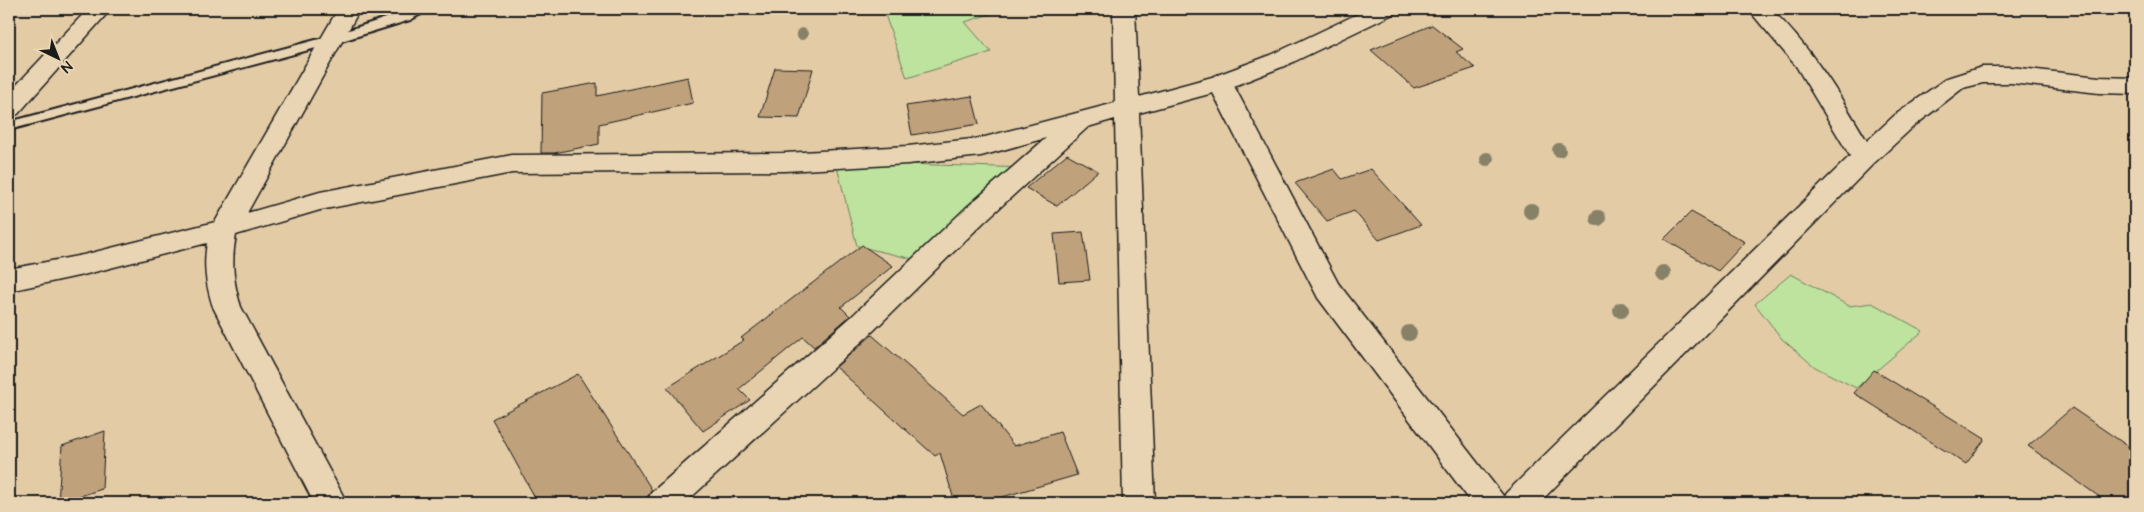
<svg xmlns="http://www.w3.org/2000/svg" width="2144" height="512" font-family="'Architects Daughter',sans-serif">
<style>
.green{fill:#bde39e;stroke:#6c805d}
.building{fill:#bfa27b;stroke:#1c1c1c}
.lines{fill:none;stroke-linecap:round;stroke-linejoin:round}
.lane-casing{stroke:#1c1c1c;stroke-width:4}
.street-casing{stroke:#1c1c1c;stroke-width:3}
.lane{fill:#e9d5b3;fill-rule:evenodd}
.street{fill:#e9d5b3;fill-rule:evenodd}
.tree{fill:#878168}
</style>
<rect width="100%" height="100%" fill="#e3cba6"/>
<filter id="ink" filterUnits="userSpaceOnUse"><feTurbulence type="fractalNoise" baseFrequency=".02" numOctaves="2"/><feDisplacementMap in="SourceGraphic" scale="10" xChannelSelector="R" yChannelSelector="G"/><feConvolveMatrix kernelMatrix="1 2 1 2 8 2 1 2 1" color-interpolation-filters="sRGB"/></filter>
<g filter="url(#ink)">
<path class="green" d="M883 9H989L993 13 965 22 991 52 907 78Z
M835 159 905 164 1027 168 926 262 857 246Z
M1791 274 1849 306 1872 303 1923 331 1856 388 1815 367 1782 339 1755 304Z"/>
<path class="building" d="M1432 25 1463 49 1456 52 1475 68 1414 88 1371 50Z
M775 68 813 69 799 118 760 117Z
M688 77 693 103 599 124V144L554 153H541L542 93 597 83V96Z
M972 96 979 124 912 135 906 106Z
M1067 154 1098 171 1057 206 1026 188Z
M1334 169 1342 179 1371 169 1421 225 1379 240 1354 211 1327 221 1295 183Z
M1691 212 1745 242 1718 271 1664 239Z
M1083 232 1090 280 1059 282 1054 234Z
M862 245 893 266 841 307 850 316 814 347 803 337 739 389 750 400 703 431 667 388 744 340 741 338Z
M872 335 963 414 981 404 1014 446 1060 432 1077 475 982 503H955L940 453 935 456 836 367Z
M1874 370 1985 439 1966 464 1854 393Z
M578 374 652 490 648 496 636 503H538L492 419Z
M2072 408 2135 451V503H2108L2028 446Z
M105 431 102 489 58 503 62 446Z"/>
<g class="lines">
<defs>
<path id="lane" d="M414 9H430L410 20 335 43 9 130V122L327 37Z"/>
<path id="street" d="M88 9H111L18 114 9 116V93Z
M338 9H360L247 213 320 192 512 155 785 153 908 146 981 138 1115 103 1113 9H1135L1139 97 1212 77 1271 55 1368 9H1396L1393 14 1287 65 1234 86 1338 283 1504 497 1506 493 1850 156 1796 66 1748 9H1771C1811 47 1839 94 1867 141L1895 115 1947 78 1982 67H2011L2099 77 2135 78V94L2099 93 2011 83H1983L1963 88 1913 127 1873 164 1539 503H1472L1318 298 1213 93 1139 113 1155 503H1123L1115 119 1088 127 984 222 870 334 685 503H647L651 493 850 318 966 208 1046 138 981 156 908 164 785 171 512 173 320 210 236 235C231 261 233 282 241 307L347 503H314L213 307C206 285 203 266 207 243L83 275 9 291V269L83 255 215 222Z"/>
</defs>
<use href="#lane" class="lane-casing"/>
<use href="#street" class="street-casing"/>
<use href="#lane" class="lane"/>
<use href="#street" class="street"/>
</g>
<g class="tree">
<circle cx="802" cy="34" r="6"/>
<circle cx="1559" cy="150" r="7"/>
<circle cx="1487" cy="159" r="7"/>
<circle cx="1531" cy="211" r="8"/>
<circle cx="1598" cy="218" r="8"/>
<circle cx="1663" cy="273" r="8"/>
<circle cx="1621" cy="310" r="8"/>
<circle cx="1409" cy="333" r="8"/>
</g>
</g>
<rect width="2144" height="512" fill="none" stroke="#e9d5b3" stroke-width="30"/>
<rect x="15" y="15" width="2114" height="482" fill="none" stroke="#1c1c1c" stroke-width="2" filter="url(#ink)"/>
<g transform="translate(58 58) rotate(137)" stroke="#e9d5b3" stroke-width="4" paint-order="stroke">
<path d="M0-4L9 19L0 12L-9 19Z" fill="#1c1c1c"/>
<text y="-8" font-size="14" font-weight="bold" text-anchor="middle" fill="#1c1c1c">N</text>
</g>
</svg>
